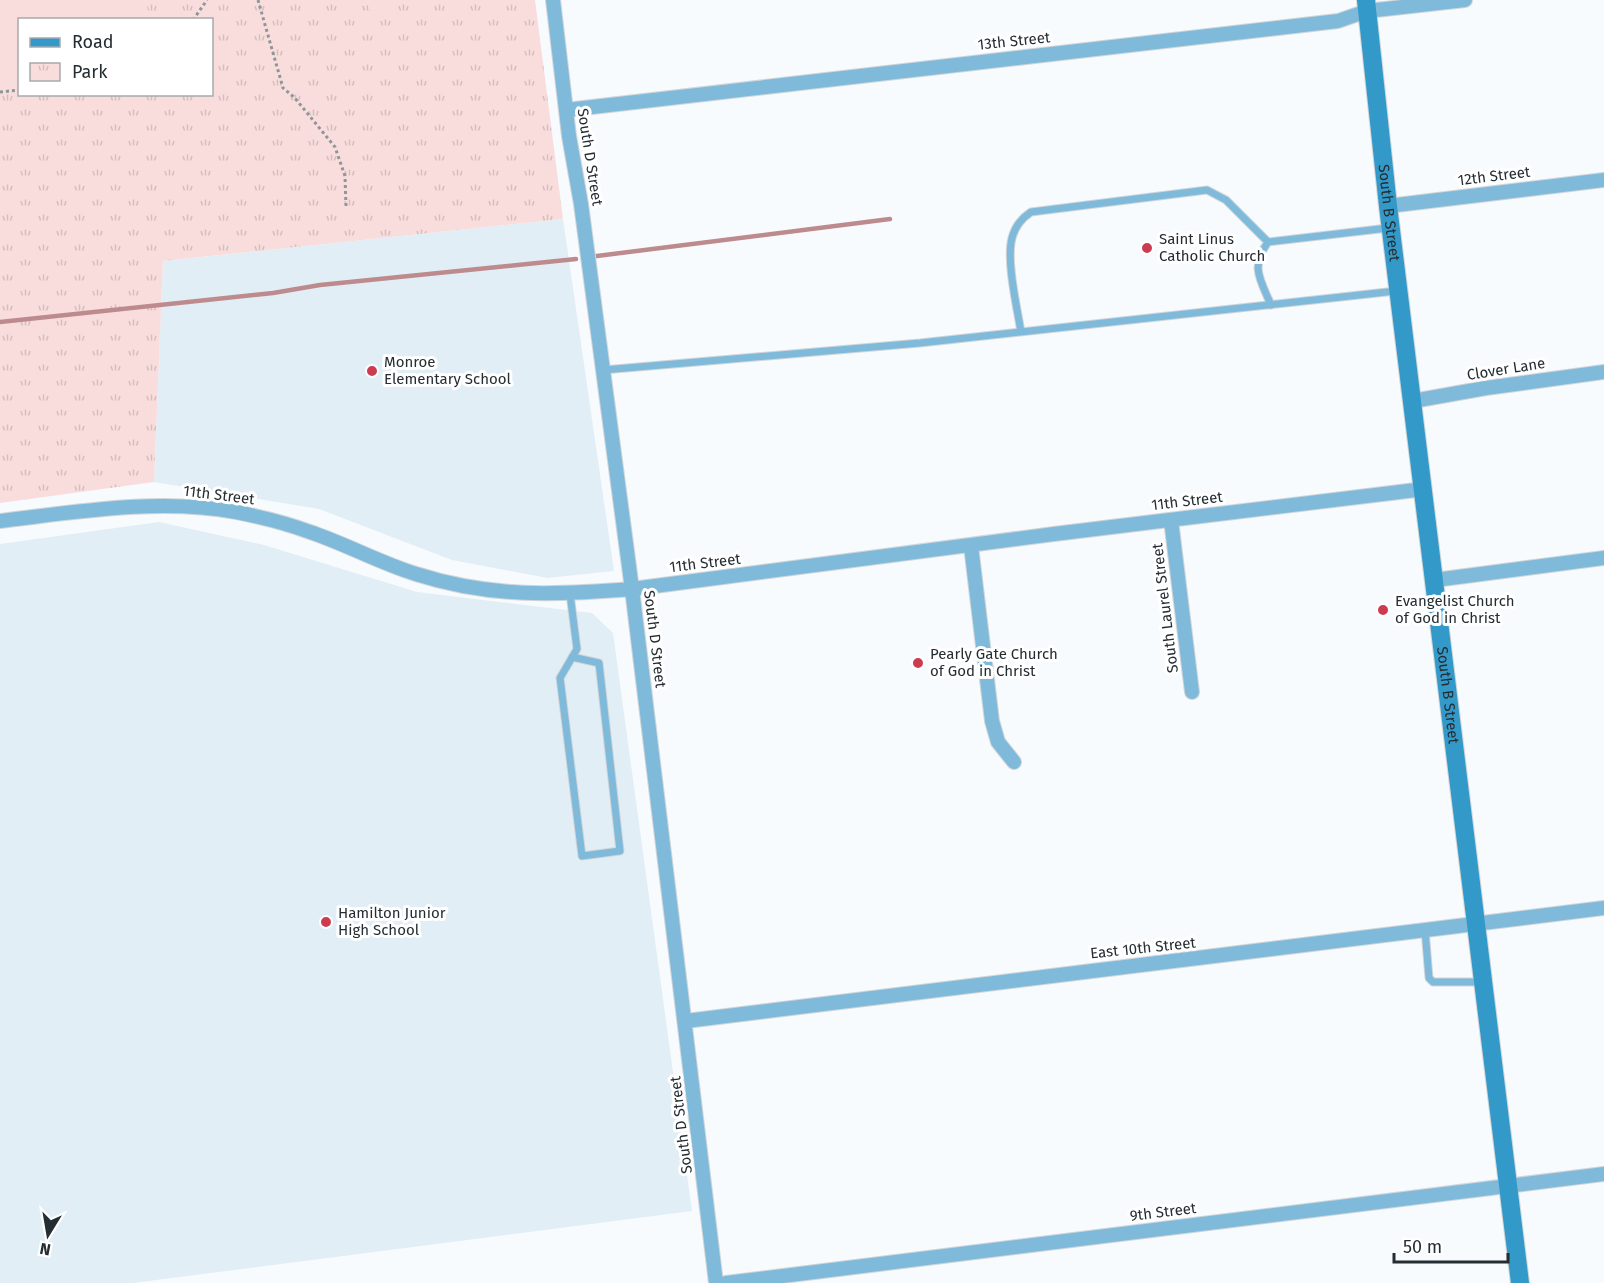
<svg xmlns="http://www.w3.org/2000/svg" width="1604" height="1283" font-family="'Fira Sans',sans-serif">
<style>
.built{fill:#e2eef5}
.park{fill:url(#park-tufts);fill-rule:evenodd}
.garden{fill:#f9dddd}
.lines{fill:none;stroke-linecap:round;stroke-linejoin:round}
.stream{stroke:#bd8b8e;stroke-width:4.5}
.lane-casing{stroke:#d1d6d9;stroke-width:9}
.street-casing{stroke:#d1d6d9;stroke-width:16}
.secondary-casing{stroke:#d1d6d9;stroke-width:20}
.path{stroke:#8f969a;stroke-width:3;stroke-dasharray:3 3;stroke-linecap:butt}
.lane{stroke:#80badb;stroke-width:7}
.street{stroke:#80badb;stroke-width:14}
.secondary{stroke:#3399c9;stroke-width:18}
.poi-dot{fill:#cc3c51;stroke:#fff;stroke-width:2}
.labels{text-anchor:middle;stroke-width:6;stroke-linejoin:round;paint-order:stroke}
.street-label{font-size:15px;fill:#242d32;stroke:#fff}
.poi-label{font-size:15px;fill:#242d32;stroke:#fff;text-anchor:start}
</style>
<defs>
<pattern id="park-tufts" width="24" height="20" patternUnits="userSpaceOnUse" patternTransform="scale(1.5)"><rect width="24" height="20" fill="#f9dddd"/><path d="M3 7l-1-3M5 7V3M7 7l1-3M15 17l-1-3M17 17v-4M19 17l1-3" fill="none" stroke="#d5bebe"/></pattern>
</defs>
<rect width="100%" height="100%" fill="#f7fbfe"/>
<path class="built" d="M563 219 614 571 547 578 452 560 319 509 154 482 163 261Z
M159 522 264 545 417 592 592 613 613 633 692 1211 133 1283H0V544Z"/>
<path class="park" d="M0 0H535L563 219 163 261 154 482 0 503ZM20 20H212V94H20Z"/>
<path class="garden" d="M0 0H144L147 5 149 19 20 20 19 77 0 79Z
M364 0H407L377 20Z"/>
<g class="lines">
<path class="stream" d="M589 257 890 219
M0 322 273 293 320 285 576 259"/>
<defs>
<path id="lane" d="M1271 305C1260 279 1250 267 1268 242L1388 228
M1021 332C1017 307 1006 261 1012 238 1015 226 1022 218 1031 212L1207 190 1226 200 1268 242
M603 370 920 343 1396 291
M570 594 577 649 560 678 582 856 620 851 599 663 572 657
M1425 930 1429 978 1433 982H1483"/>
<path id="street" d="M553 0 569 136 581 204 632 589 716 1283
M566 110 1338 21 1367 11 1465 0
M1388 206 1604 180
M1413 401 1486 388 1604 372
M1171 520 1192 692
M0 521C77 512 158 498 236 512 261 517 286 523 310 532 346 544 380 563 416 574 491 598 556 595 632 589L1054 534 1424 489
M971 546 992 721 998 742 1014 762
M1435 580 1604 558
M686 1021C992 981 1298 948 1604 908
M726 1283 1604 1174"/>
<g id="secondary">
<path id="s1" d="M1366 0 1388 206 1520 1283"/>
</g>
</defs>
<use href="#lane" class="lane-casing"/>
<use href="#street" class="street-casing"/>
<use href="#secondary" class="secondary-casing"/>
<path class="path" d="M258 0 283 88 294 97 335 147 345 176 346 207
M193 20 207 0
M0 92 20 90"/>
<use href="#lane" class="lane"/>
<use href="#street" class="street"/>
<use href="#secondary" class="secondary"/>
</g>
<g class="poi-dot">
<circle cx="1147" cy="248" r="6"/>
<circle cx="372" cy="371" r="6"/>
<circle cx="1383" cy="610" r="6"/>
<circle cx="918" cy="663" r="6"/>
<circle cx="326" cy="922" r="6"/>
</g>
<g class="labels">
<g class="street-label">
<text transform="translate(1014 41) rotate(-6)" y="5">13th Street</text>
<text transform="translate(590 157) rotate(81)" y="5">South D Street</text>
<text transform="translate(1494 176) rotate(-7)" y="5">12th Street</text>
<text dy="5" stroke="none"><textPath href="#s1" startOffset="214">South B Street</textPath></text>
<text transform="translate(1506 369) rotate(-9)" y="5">Clover Lane</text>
<text transform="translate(219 495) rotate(7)" y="5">11th Street</text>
<text transform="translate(1187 501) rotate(-7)" y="5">11th Street</text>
<text transform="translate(705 563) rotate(-7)" y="5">11th Street</text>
<text transform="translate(1165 608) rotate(-97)" y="5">South Laurel Street</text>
<text transform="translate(655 639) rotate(83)" y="5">South D Street</text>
<text dy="5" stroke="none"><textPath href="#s1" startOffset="700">South B Street</textPath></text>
<text transform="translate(1143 948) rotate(-6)" y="5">East 10th Street</text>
<text transform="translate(681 1125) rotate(-97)" y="5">South D Street</text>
<text transform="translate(1163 1212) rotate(-7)" y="5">9th Street</text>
</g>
<g class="poi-label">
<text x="1159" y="244">Saint Linus<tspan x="1159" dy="17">Catholic Church</tspan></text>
<text x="384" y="367">Monroe<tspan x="384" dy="17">Elementary School</tspan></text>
<text x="1395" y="606">Evangelist Church<tspan x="1395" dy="17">of God in Christ</tspan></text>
<text x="930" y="659">Pearly Gate Church<tspan x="930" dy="17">of God in Christ</tspan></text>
<text x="338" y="918">Hamilton Junior<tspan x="338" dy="17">High School</tspan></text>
</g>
</g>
<rect x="18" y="18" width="195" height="78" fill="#ffffff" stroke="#a7abad" stroke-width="1.5"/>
<rect x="30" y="38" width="30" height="9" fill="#3399c9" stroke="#a7abad" stroke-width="1.5"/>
<text x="72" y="48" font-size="18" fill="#242d32">Road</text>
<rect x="30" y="63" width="30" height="18" fill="url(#park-tufts)" stroke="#a7abad" stroke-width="1.5"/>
<text x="72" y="78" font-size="18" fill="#242d32">Park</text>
<g transform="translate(48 1235) rotate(191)" stroke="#ffffff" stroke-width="4.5" paint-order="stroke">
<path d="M0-4.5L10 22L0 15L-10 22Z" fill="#242d32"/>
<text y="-9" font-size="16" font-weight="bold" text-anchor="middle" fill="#242d32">N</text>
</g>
<path d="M1394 1253v9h114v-9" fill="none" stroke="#242d32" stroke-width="3"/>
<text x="1403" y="1253" font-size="18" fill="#242d32" stroke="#ffffff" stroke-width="4.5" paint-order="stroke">50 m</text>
</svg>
